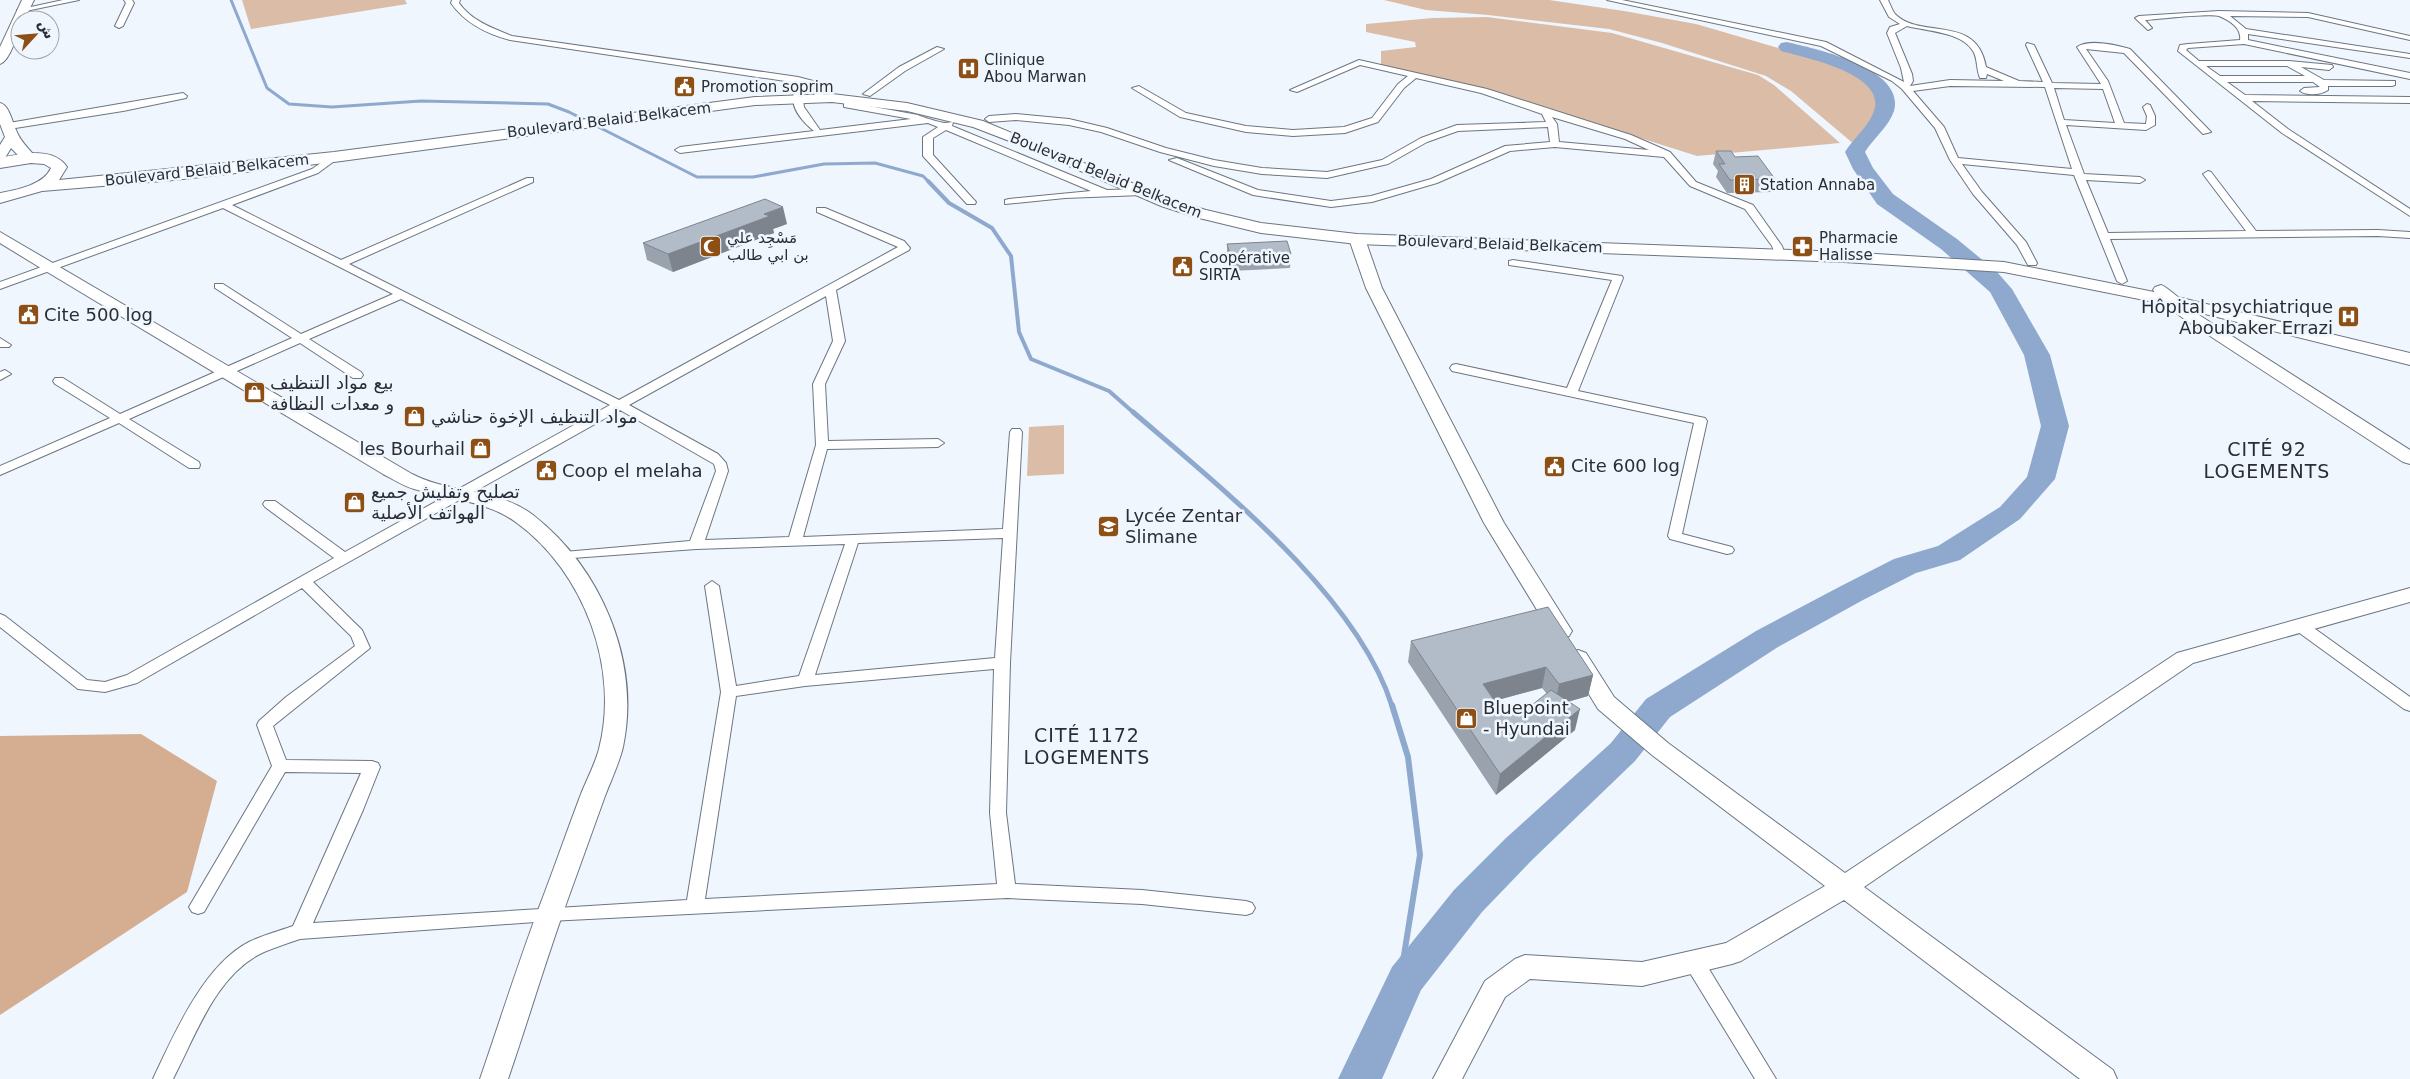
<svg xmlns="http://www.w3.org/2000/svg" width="2410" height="1079" font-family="'DejaVu Sans','Noto Naskh Arabic',sans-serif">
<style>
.green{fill:#dbbca6}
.forest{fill:#d5ae92}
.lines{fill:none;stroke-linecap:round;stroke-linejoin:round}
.stream-far3{stroke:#8ea9cd;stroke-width:3}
.stream-far2{stroke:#8ea9cd;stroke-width:4}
.stream-far1{stroke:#8ea9cd;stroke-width:5}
.stream{stroke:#8ea9cd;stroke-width:6}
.river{fill:#8ea9cd;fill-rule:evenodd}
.street-casing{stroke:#6c7682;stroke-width:2}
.secondary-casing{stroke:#6c7682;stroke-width:2}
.primary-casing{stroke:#6c7682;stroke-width:2}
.street{fill:#fff;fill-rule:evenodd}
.secondary{fill:#fff;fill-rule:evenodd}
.primary{fill:#fff;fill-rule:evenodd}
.wall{fill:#99a2ad;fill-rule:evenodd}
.shaded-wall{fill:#7d848d}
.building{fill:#b2bcc9;stroke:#7d848d}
.labels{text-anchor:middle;stroke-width:5;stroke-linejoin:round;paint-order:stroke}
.far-poi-label{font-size:15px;fill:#2a2e34;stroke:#eff6fe;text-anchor:start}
.far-street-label{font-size:15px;fill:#2a2e34;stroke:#eff6fe}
.poi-label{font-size:18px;fill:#2a2e34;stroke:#eff6fe;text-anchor:start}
.neighbourhood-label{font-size:19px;letter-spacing:1px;fill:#2a2e34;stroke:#eff6fe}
</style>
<rect width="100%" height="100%" fill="#eff6fe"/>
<path class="green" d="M242 0H405L407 4 251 29Z
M1384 0H1549L1624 11 1696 24 1847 68C1868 78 1875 86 1879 109L1855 145 1791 91 1766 76 1662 43 1609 29 1488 15 1426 10Z
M1487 17 1612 33 1758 75 1774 85 1840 143 1697 156 1479 87 1381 67V51L1416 47 1415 42 1366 32V24L1433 18Z
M1064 425V474L1027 476 1029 427Z"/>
<path class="forest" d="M141 734 217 781 187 892 0 1015V736Z"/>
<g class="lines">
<path class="stream-far3" d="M231 0 267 88 289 104 332 107 421 101 548 104 569 112 697 177H753L824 164 875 163 923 176 929 182"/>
<path class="stream-far2" d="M928 181 949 203 992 228 1011 256 1019 332 1031 359 1109 391 1134 413"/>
<path class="stream-far1" d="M1133 412C1220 487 1357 595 1392 706"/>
<path class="stream" d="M1392 705 1408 757 1420 855 1397 999"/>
<path class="river" d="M1787 42C1816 49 1906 68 1894 111 1889 126 1873 139 1865 152L1873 168 1893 194 1957 239 1997 272 2012 289 2050 355 2069 426 2055 479 2020 519 1960 560 1916 573 1863 600 1778 647 1670 717 1635 761 1532 860 1482 912 1421 990 1382 1079H1338L1392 967 1454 890 1506 838 1611 743 1646 699 1756 631 1841 586 1894 559 1938 546 2000 507 2027 477 2041 426 2024 355 1990 292 1941 249 1877 204 1853 169 1845 152C1853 139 1869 126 1874 111 1887 74 1806 58 1781 51L1778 47 1781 43Z"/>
<defs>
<path id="street" d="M63 0H79L21 12 17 10Z
M124 0H132L134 3 123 26 119 28 115 26 126 3Z
M452 0H460L459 3C472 21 492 28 512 36L798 77 817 82 825 91 821 99 818 100 814 97 816 89 805 84 510 40C487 34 465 23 451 3Z
M1607 0H1622L1826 42 1904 82 1901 68 1887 33 1890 27 1900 24 1889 17 1880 0H1888C1890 4 1892 10 1895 14 1920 40 1977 13 1986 67L2019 81 2043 82 2026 45 2027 43 2034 45 2052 83 2101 84 2077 47C2089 39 2116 45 2130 49L2211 132 2203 134 2124 53 2086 49 2108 81 2124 123 2146 124 2147 116 2143 107 2147 104 2150 105 2155 116V125L2146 130 2066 125 2084 174 2140 177 2145 180 2140 183 2086 180 2108 233 2246 231 2203 174 2208 171 2211 172 2256 231 2378 230 2410 232V238L2378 236 2110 239 2127 281 2122 284 2117 281 2074 175 1962 164 1982 192 2026 242 2037 263 2036 265H2028L2017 245 1973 194 1950 160 1935 128 1902 89 1892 81 1821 46ZM1907 26C1926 31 1962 32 1973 51 1978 59 1976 69 1980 78H1986L1987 74 2004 81 1950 80 1910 86 1913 81 1912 74 1895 33ZM1950 86 2045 87 2072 169 1958 158 1944 127 1913 91ZM2054 88 2103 89 2115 123 2064 120Z
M2219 11 2308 13 2410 36V40L2308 17 2230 16 2246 29 2410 54V58L2248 34V40L2410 73V79L2244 44 2188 48 2186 50 2199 61H2289L2332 65 2333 67 2329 70 2301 67 2324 80 2395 81V85L2392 86H2328V90C2321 95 2307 96 2300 91L2304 88 2320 87 2313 82H2227L2245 95 2410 97V103L2252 101 2288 129 2410 209V216L2282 133 2178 51 2180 45 2188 44 2240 40C2242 28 2229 20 2219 16 2209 13 2159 19 2145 20L2152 28 2148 30 2135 18 2139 16ZM2206 66H2287L2305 76H2220Z
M937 47 944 49 905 71 870 96 863 94 899 67Z
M1359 60 1487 89 1631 135 1670 152 1696 182 1753 205 1782 246 1785 255 1780 258 1776 257 1772 246 1745 209 1690 186 1664 157 1555 147 1510 151 1437 183 1372 202 1331 207 1253 195 1169 160 1177 158 1258 190 1331 201 1371 196 1431 179 1505 146 1550 142 1548 127 1458 131 1427 142 1388 164 1327 178 1262 174 1214 166 1160 152 1101 132 1069 125 1016 120 989 122 985 119 989 116 1016 114 1069 119 1107 128 1166 148 1214 160 1262 168 1327 172 1382 160 1421 138 1457 125 1546 122 1542 114 1481 93 1416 78 1404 88 1378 122 1345 133 1293 136 1246 132 1180 117 1132 88 1139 86 1186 113 1246 126 1293 130 1344 127 1372 118 1398 84 1408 76 1360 65 1297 92 1290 90ZM1552 117 1625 139 1649 150 1559 142 1557 124Z
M795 90 802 92 804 107 820 130 911 119 844 107V103L847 102 918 115C921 117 942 123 945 123 948 123 950 122 953 122L952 126 1107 190 1142 189 1147 192 1142 195 1065 198 1005 204V200L1009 199 1091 191 946 130 933 138V155L976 202 975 204H967L923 156V137L938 127 928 123 680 153 675 150 680 147 814 131C803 122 788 106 795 90Z
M183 93 187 96 186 98 123 111 9 129 4 126 9 123Z
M334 154 339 157 337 159 318 173 232 205 341 260 527 178H533V182L349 264 619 400 898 247 817 212V208H825L904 241 910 248 909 250 836 290 845 341 825 384 828 441 938 439 944 443 938 447 827 449 803 537 1003 529 1010 432 1012 429H1020L1022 432 1010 663 1006 813 1015 884 1142 890 1246 901 1252 903 1255 908 1252 913 1246 915 1142 904 1007 898 549 921 300 939C288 943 276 947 264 952 216 974 196 1035 173 1079H153C174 1034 204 965 249 942 263 935 279 931 293 926L361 773 285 772 204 912 198 914 192 912 189 907 272 766 257 725 259 721 286 697 355 646 351 636 302 588 137 683 105 692 78 689 0 627V614L5 616 87 680 105 682 127 675 334 558 265 507 263 504 265 501H275L345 552 610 405 401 299 309 339 361 372 363 375 361 378H353L300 343 129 419 199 462 200 465 199 468H189L119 423 0 475V466L110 418 55 384 53 381 55 378H63L120 414 292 338 215 288V284H223L301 334 393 294 223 208 0 289V282L312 169ZM826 296 833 341 813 384 816 445 789 537 705 540 728 471 726 463 718 454 629 405ZM620 410 714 464 716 471 690 541 564 552 557 556 559 559 696 549 845 544 799 676 736 686 719 586 712 581 705 586 721 692 687 900 313 923 363 810 380 767 378 763 372 761 286 760 273 726 370 648 362 630 313 582ZM1003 538 995 658 815 675 858 543ZM994 669 990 813 997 884 705 899 736 696 805 686Z
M1513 260 1622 276 1623 278 1578 391 1705 418 1707 421 1682 534 1732 547 1734 550 1732 553 1727 554 1670 539 1668 536 1694 423 1452 371 1450 368 1452 365 1456 364 1567 388 1612 280 1509 265V261Z
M0 338 11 345 9 347H0Z
M5 370 11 374 0 380V372Z
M2299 620 2304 621 2410 697V711L2404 709 2294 629 2292 625 2294 621Z
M1694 954 1701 956 1776 1079H1755L1687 968 1685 962 1687 956Z"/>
<path id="secondary" d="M22 0H34L24 20H20C20 30 10 61 0 64V47Z
M0 103C9 105 12 121 16 130 21 143 29 148 37 159L35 162H25L11 148 5 158 0 159V145L5 137 0 124Z
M0 232 412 474C450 494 498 488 533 515 601 568 641 661 623 747 619 764 611 780 605 796 593 829 581 863 569 896 547 956 529 1018 508 1079H480C501 1018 520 957 543 897 556 863 568 828 581 794 587 779 595 764 599 749 620 668 584 572 517 523 488 501 448 499 414 489 403 486 393 479 383 474L44 270 0 243Z
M1357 234 1365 239 1382 288 1504 523 1572 631 1569 636 1561 638 1553 636 1484 523 1366 288 1349 239Z
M2161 285C2168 287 2191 309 2199 315L2410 450V464L2403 462 2187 321C2174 312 2162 303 2153 290L2155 287Z
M2410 588V602L2193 663 1864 887 2113 1070 2117 1079H2080L1844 900 1741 961 1732 964 1642 986 1530 979 1505 997 1462 1079H1433L1485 981 1515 959 1525 955 1642 962 1726 943 1825 886 1652 755 1598 709 1567 658 1570 653 1578 650 1586 653 1614 697 1668 743 1845 873 2177 653Z"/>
<path id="primary" d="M832 94 907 103 983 121 1173 200 1206 210 1261 223 1357 234 1844 252 2004 262 2169 295 2410 353V365L2169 305 2004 272 1844 262 1357 244 1261 233 1195 217 1161 206 1030 149 973 127 907 111 832 102 755 105 334 162 174 180 42 191 0 203V193C16 190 44 185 51 168L44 164 31 163 0 168V158C20 154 53 146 67 167L59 180 334 152 755 97Z"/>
</defs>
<use href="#street" class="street-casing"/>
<use href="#secondary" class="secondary-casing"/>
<use href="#primary" class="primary-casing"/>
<use href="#street" class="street"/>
<use href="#secondary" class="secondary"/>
<use href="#primary" class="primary"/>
</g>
<path class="wall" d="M1716 151 1735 157 1775 179 1772 192 1727 193 1716 177 1718 171 1713 164Z
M787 224 773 229 774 233 673 272 647 260 643 243Z
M1227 244 1291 254 1290 268 1231 271 1227 258Z
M1411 641 1593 675 1588 696 1568 702 1575 730 1496 795 1408 662ZM1542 688 1547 694 1532 705 1503 713 1494 701Z"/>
<path class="shaded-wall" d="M783 207 787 224 773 229 774 233 673 272 668 254 764 214Z
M1546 667 1542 688 1479 705 1483 684Z
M1593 675 1588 696 1555 705 1559 684Z
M1580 709 1575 730 1496 795 1500 774Z"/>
<path class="building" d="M1716 151H1731L1735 157 1758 156 1775 179 1730 180 1719 164H1725Z
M765 199 783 207 764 214 770 216 668 254 643 243Z
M1287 241 1291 254 1231 257 1227 244Z
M1548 607 1593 675 1559 684 1546 667 1483 684 1503 713 1532 705 1551 690 1580 709 1500 774 1411 641Z"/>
<defs>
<symbol id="hospital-square" viewBox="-11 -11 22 22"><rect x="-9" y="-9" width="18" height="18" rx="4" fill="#8d4f14" stroke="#eff6fe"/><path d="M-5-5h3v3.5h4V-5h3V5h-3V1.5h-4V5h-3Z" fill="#fff"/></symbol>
<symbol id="civic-square" viewBox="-11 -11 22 22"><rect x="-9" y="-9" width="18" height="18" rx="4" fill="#8d4f14" stroke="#eff6fe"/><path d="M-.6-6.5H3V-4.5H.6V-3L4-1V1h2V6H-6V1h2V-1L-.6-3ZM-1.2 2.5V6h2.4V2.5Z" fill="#fff"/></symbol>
<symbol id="building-square" viewBox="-11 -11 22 22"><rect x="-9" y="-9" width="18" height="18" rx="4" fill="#8d4f14" stroke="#eff6fe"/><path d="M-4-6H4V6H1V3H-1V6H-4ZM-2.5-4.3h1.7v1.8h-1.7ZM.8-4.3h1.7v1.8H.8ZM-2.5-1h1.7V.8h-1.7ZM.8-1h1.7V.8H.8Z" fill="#fff"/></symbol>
<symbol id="mosque-square" viewBox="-11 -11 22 22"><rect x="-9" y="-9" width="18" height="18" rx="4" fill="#8d4f14" stroke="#eff6fe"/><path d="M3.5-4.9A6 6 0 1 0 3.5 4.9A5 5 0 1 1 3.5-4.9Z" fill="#fff"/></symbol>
<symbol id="pharmacy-square" viewBox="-11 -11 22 22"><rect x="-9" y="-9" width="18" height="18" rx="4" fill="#8d4f14" stroke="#eff6fe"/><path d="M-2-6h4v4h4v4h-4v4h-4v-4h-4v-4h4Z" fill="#fff"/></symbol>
<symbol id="shop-square" viewBox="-11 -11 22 22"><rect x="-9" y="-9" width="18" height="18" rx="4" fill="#8d4f14" stroke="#eff6fe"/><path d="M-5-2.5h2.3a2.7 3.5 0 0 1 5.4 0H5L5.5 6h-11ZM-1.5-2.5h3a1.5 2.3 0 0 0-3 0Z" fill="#fff"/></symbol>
<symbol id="school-square" viewBox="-11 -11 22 22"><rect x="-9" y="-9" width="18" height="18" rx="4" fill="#8d4f14" stroke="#eff6fe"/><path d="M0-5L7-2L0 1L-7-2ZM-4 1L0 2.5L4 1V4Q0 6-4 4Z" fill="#fff"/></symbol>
</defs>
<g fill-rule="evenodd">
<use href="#hospital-square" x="956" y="56" width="25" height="25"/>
<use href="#civic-square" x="672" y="74" width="25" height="25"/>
<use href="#building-square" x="1732" y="172" width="25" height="25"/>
<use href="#mosque-square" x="698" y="234" width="25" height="25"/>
<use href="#pharmacy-square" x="1790" y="234" width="25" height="25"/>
<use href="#civic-square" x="1170" y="254" width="25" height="25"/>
<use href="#civic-square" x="16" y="302" width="25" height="25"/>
<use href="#hospital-square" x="2336" y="304" width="25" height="25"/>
<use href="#shop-square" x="242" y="380" width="25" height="25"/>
<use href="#shop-square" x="402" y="404" width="25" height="25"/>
<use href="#shop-square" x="468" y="436" width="25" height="25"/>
<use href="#civic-square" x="1542" y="454" width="25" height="25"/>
<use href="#civic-square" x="534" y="458" width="25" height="25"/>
<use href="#shop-square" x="342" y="490" width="25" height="25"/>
<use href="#school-square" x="1096" y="514" width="25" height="25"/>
<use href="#shop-square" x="1454" y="706" width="25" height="25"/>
</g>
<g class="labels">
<g class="far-poi-label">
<text x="984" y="65">Clinique<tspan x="984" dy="17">Abou Marwan</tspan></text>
<text x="701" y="92">Promotion soprim</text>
<text x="1760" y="190">Station Annaba</text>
<text x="727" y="243">مَسْجِد علي<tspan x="727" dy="17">بن ابي طالب</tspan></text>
<text x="1819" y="243">Pharmacie<tspan x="1819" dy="17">Halisse</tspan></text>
<text x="1199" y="263">Coopérative<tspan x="1199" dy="17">SIRTA</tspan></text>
</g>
<g class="far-street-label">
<text transform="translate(609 120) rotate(-7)" y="5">Boulevard Belaid Belkacem</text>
<text transform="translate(207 170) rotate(-6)" y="5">Boulevard Belaid Belkacem</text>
<text transform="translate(1106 175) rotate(22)" y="5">Boulevard Belaid Belkacem</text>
<text transform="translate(1500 244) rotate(2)" y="5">Boulevard Belaid Belkacem</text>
</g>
<g class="poi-label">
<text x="2333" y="313" text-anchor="end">Hôpital psychiatrique<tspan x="2333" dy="21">Aboubaker Errazi</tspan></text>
<text x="44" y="321">Cite 500 log</text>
<text x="270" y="389">بيع مواد التنظيف<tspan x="270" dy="21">و معدات النظافة</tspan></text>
<text x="431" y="423">مواد التنظيف الإخوة حناشي</text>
<text x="465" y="455" text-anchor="end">les Bourhail</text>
<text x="1571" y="472">Cite 600 log</text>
<text x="562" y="477">Coop el melaha</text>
<text x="371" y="498">تصليح وتفليش جميع<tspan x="371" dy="21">الهواتف الأصلية</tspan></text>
<text x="1125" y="522">Lycée Zentar<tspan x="1125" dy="21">Slimane</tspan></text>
<text x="1483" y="714">Bluepoint<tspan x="1483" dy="21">- Hyundai</tspan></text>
</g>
<g class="neighbourhood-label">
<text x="2267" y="456">CITÉ 92<tspan x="2267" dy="22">LOGEMENTS</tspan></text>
<text x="1087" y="742">CITÉ 1172<tspan x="1087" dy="22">LOGEMENTS</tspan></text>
</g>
</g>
<g transform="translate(35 35) rotate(64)"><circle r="24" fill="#eff6fe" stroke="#a0a6ad"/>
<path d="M0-4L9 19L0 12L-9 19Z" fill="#8d4f14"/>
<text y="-8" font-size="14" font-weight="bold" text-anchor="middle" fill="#2a2e34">ش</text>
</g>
</svg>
